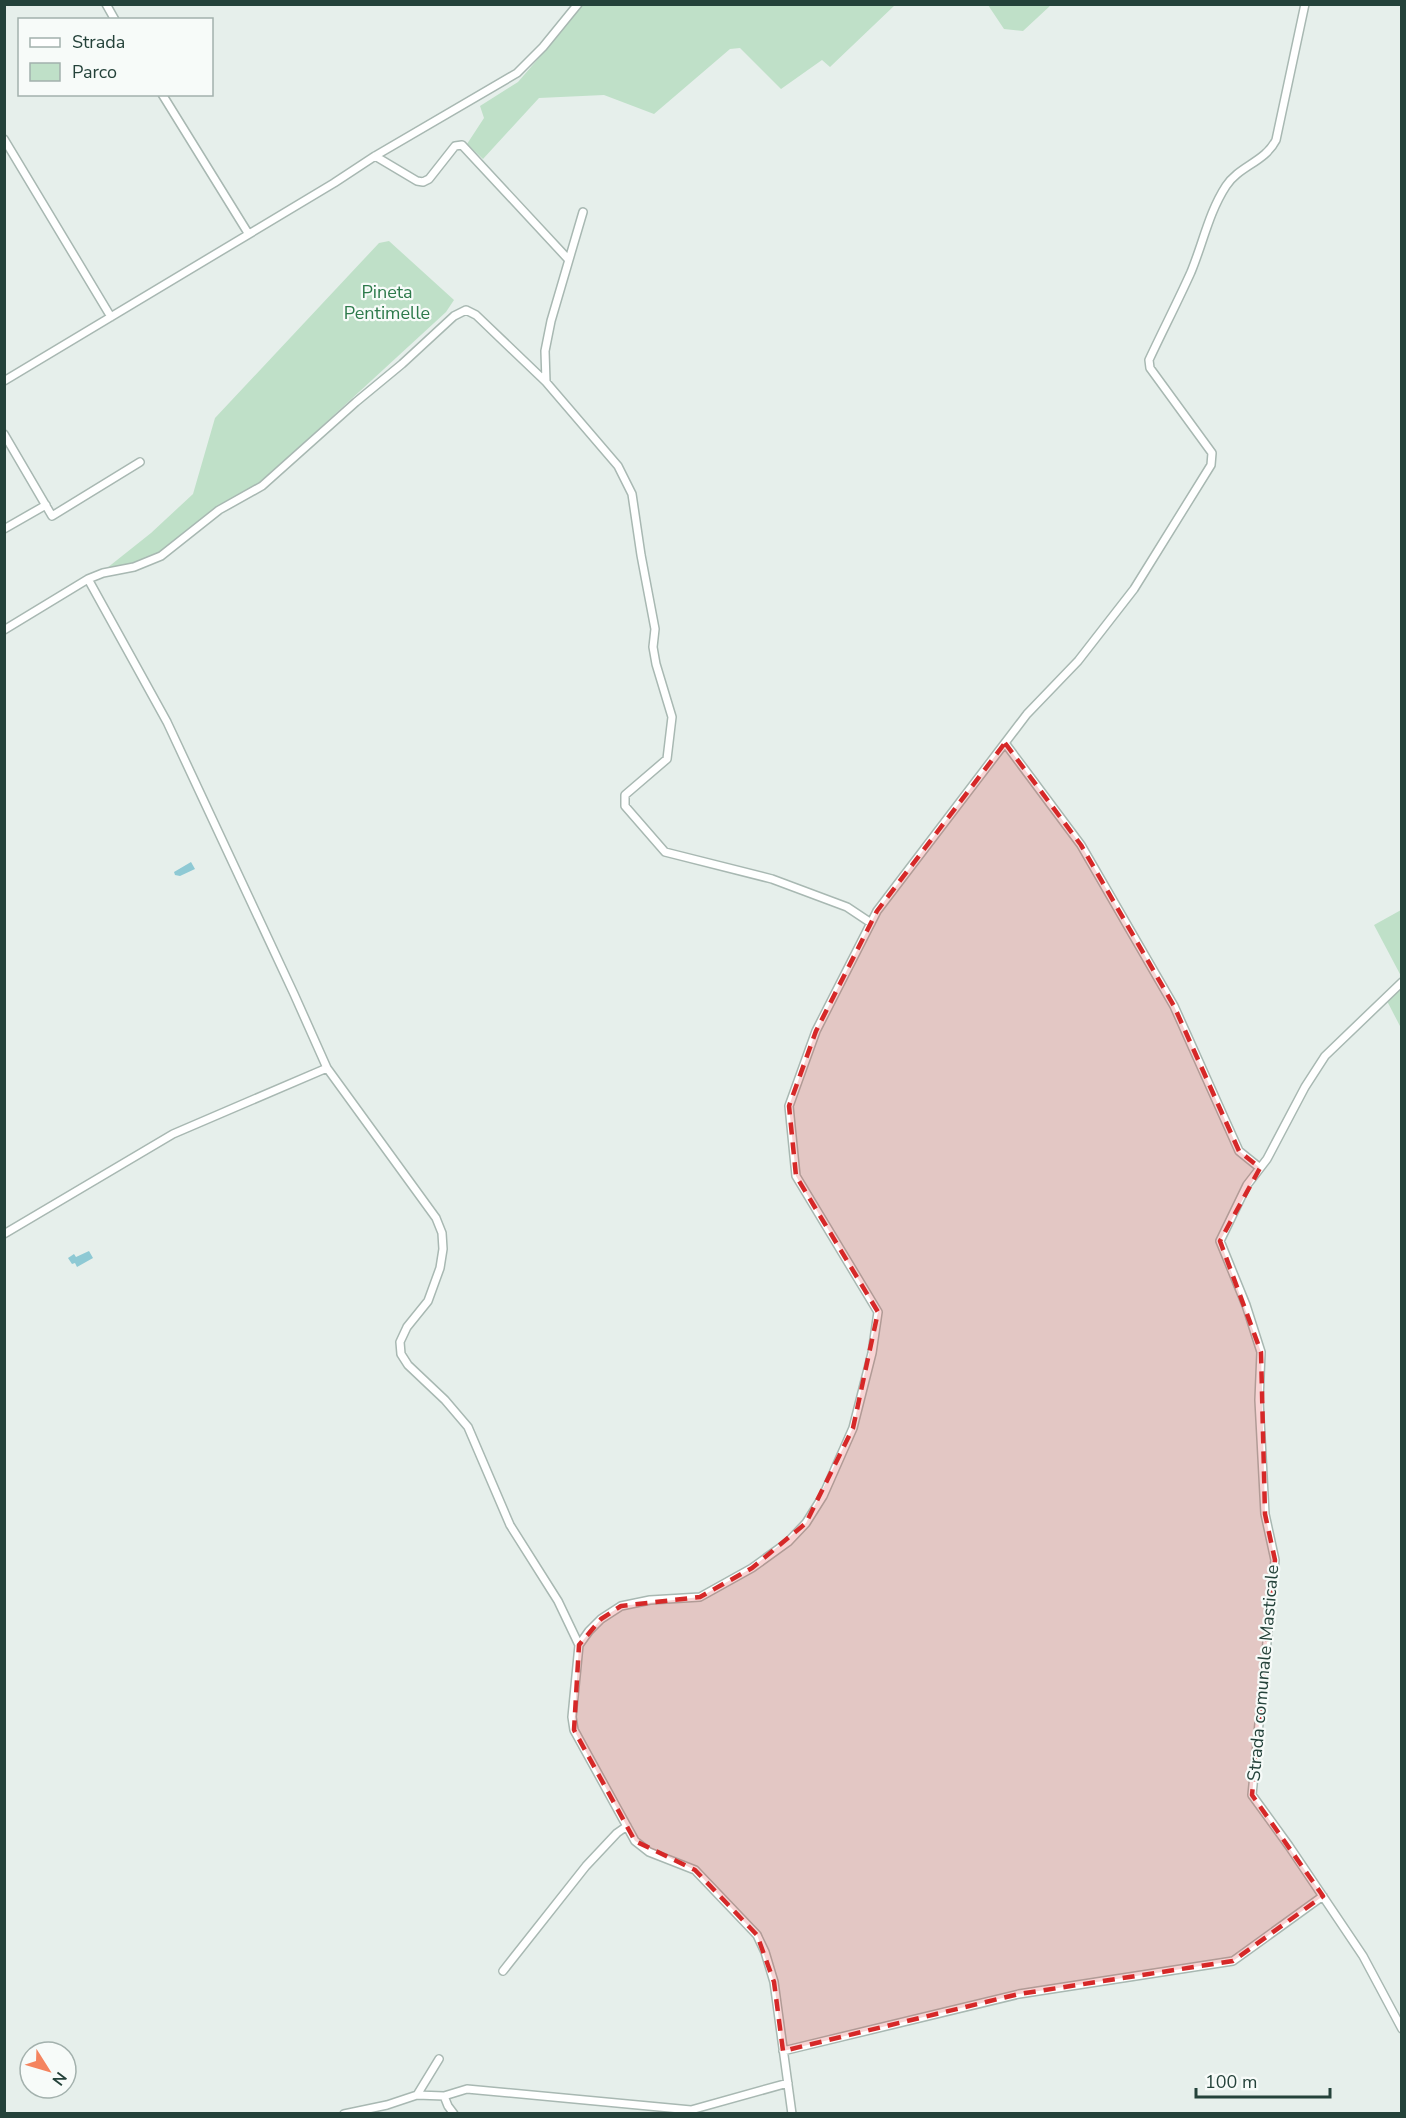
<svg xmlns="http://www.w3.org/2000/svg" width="1406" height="2118" font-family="'Nunito Sans',sans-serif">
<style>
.green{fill:#bfe0c8}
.water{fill:#8ec9d4}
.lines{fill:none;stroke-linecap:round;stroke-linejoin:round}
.minor-casing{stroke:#a8b8b2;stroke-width:10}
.minor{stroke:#fff;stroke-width:7}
.marked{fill:#d62828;fill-opacity:0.2;stroke:#d62828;stroke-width:4.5;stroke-dasharray:12 8;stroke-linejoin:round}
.labels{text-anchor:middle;stroke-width:4.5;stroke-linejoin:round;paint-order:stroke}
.park-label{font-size:18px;fill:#2d7a4b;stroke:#f7fbf9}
.street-label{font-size:18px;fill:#24423a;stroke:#f7fbf9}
</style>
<rect width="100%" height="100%" fill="#e6efeb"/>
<path class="green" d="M580 5H895L830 67 822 60 781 89 740 48 730 49 654 114 604 95 539 98 483 159 467 144 484 118 480 106 518 82 562 31Z
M988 5H1051L1023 31 1004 29Z
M389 241 454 300 446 312 260 483 218 506 150 561 107 568 151 533 193 494 215 418 379 243Z
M1401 910 1402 975 1401 976 1374 925Z
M1401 983V1028L1386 999Z"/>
<path class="water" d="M191 862 195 869 180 876 175 875 174 872Z
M89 1251 93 1258 77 1267 75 1263 72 1264 68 1258 74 1254 76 1257Z"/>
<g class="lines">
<defs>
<path id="minor" d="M106 4 115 20
M162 94 248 233
M4 139 111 317
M375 156 417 181 423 182 429 179 455 146 462 145 568 259
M583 212 551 321 545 351 546 382 618 466 632 494 641 555 655 629 653 647 656 664 672 717 667 759 625 795V806L665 852 772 879 847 907 871 923
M4 381 334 183 375 156 517 73 543 47 578 4
M4 434 52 516 140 462
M4 529 46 505
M88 579 167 722 294 994 327 1068 436 1218 442 1233 443 1249 440 1268 428 1301 407 1327 400 1342 401 1354 408 1365 445 1400 468 1427 510 1525 558 1601 579 1645
M4 630 88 579 103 573 134 567 161 556 219 510 262 486 356 402 402 364 454 316 466 310 476 315 546 382
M1005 743 1081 845 1174 1006 1239 1151 1260 1168
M1402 982 1325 1056 1305 1087 1267 1159 1247 1185 1220 1241 1246 1305 1261 1352 1259 1400 1265 1514 1275 1560 1252 1795 1289 1846 1363 1956 1402 2029
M4 1234 173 1134 327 1068
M503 1971 586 1866 617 1833 627 1826
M783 2051 1019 1994 1233 1961 1323 1896
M417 2095 439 2059
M444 2096 448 2106 454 2114
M344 2114 387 2105 417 2095 444 2096 467 2089 691 2110 788 2083
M792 2114 774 1982 765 1952 757 1935 695 1870 649 1852 635 1841 574 1730 572 1717 579 1645 589 1631 601 1619 621 1606 650 1600 700 1597 752 1568 788 1542 806 1523 823 1496 853 1428 872 1353 878 1312 796 1176 789 1106 816 1031 877 911 1027 714 1078 661 1134 589 1211 465 1212 453 1150 368 1149 360C1163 330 1178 301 1191 272 1203 243 1209 212 1226 186 1239 166 1265 162 1276 140L1305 4"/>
</defs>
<use href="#minor" class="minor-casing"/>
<use href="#minor" class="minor"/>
</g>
<path class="marked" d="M1005 743 1081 845 1174 1006 1239 1151 1260 1168 1220 1241 1261 1352 1265 1514 1275 1560 1252 1795 1323 1896 1233 1961 1019 1994 783 2051 774 1982 757 1935 695 1870 635 1841 574 1730 579 1645 601 1619 621 1606 700 1597 752 1568 806 1523 853 1428 878 1312 796 1176 789 1106 816 1031 877 911Z"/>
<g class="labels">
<g class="park-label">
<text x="387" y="298">Pineta<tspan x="387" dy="21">Pentimelle</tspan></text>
</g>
<g class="street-label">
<text transform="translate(1263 1673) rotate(-85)" y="6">Strada comunale Masticale</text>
</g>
</g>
<rect width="1406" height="2118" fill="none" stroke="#24423a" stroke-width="12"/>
<rect x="18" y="18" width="195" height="78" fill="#f7fbf9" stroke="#a3b1ad" stroke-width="1.5"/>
<rect x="30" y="38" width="30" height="9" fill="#ffffff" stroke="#a3b1ad" stroke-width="1.5"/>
<text x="72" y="48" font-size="18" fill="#24423a">Strada</text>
<rect x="30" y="63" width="30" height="18" fill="#bfe0c8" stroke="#a3b1ad" stroke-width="1.5"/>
<text x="72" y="78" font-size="18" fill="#24423a">Parco</text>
<g transform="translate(48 2070) rotate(127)"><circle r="28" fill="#f7fbf9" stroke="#a3b1ad" stroke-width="1.5"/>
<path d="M0-4.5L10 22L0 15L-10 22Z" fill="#f4845f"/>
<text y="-9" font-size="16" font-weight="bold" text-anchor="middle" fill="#24423a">N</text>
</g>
<path d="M1196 2088v9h134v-9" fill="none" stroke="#24423a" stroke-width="3"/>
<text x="1205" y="2088" font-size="18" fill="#24423a" stroke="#f7fbf9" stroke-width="4.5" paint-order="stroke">100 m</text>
</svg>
